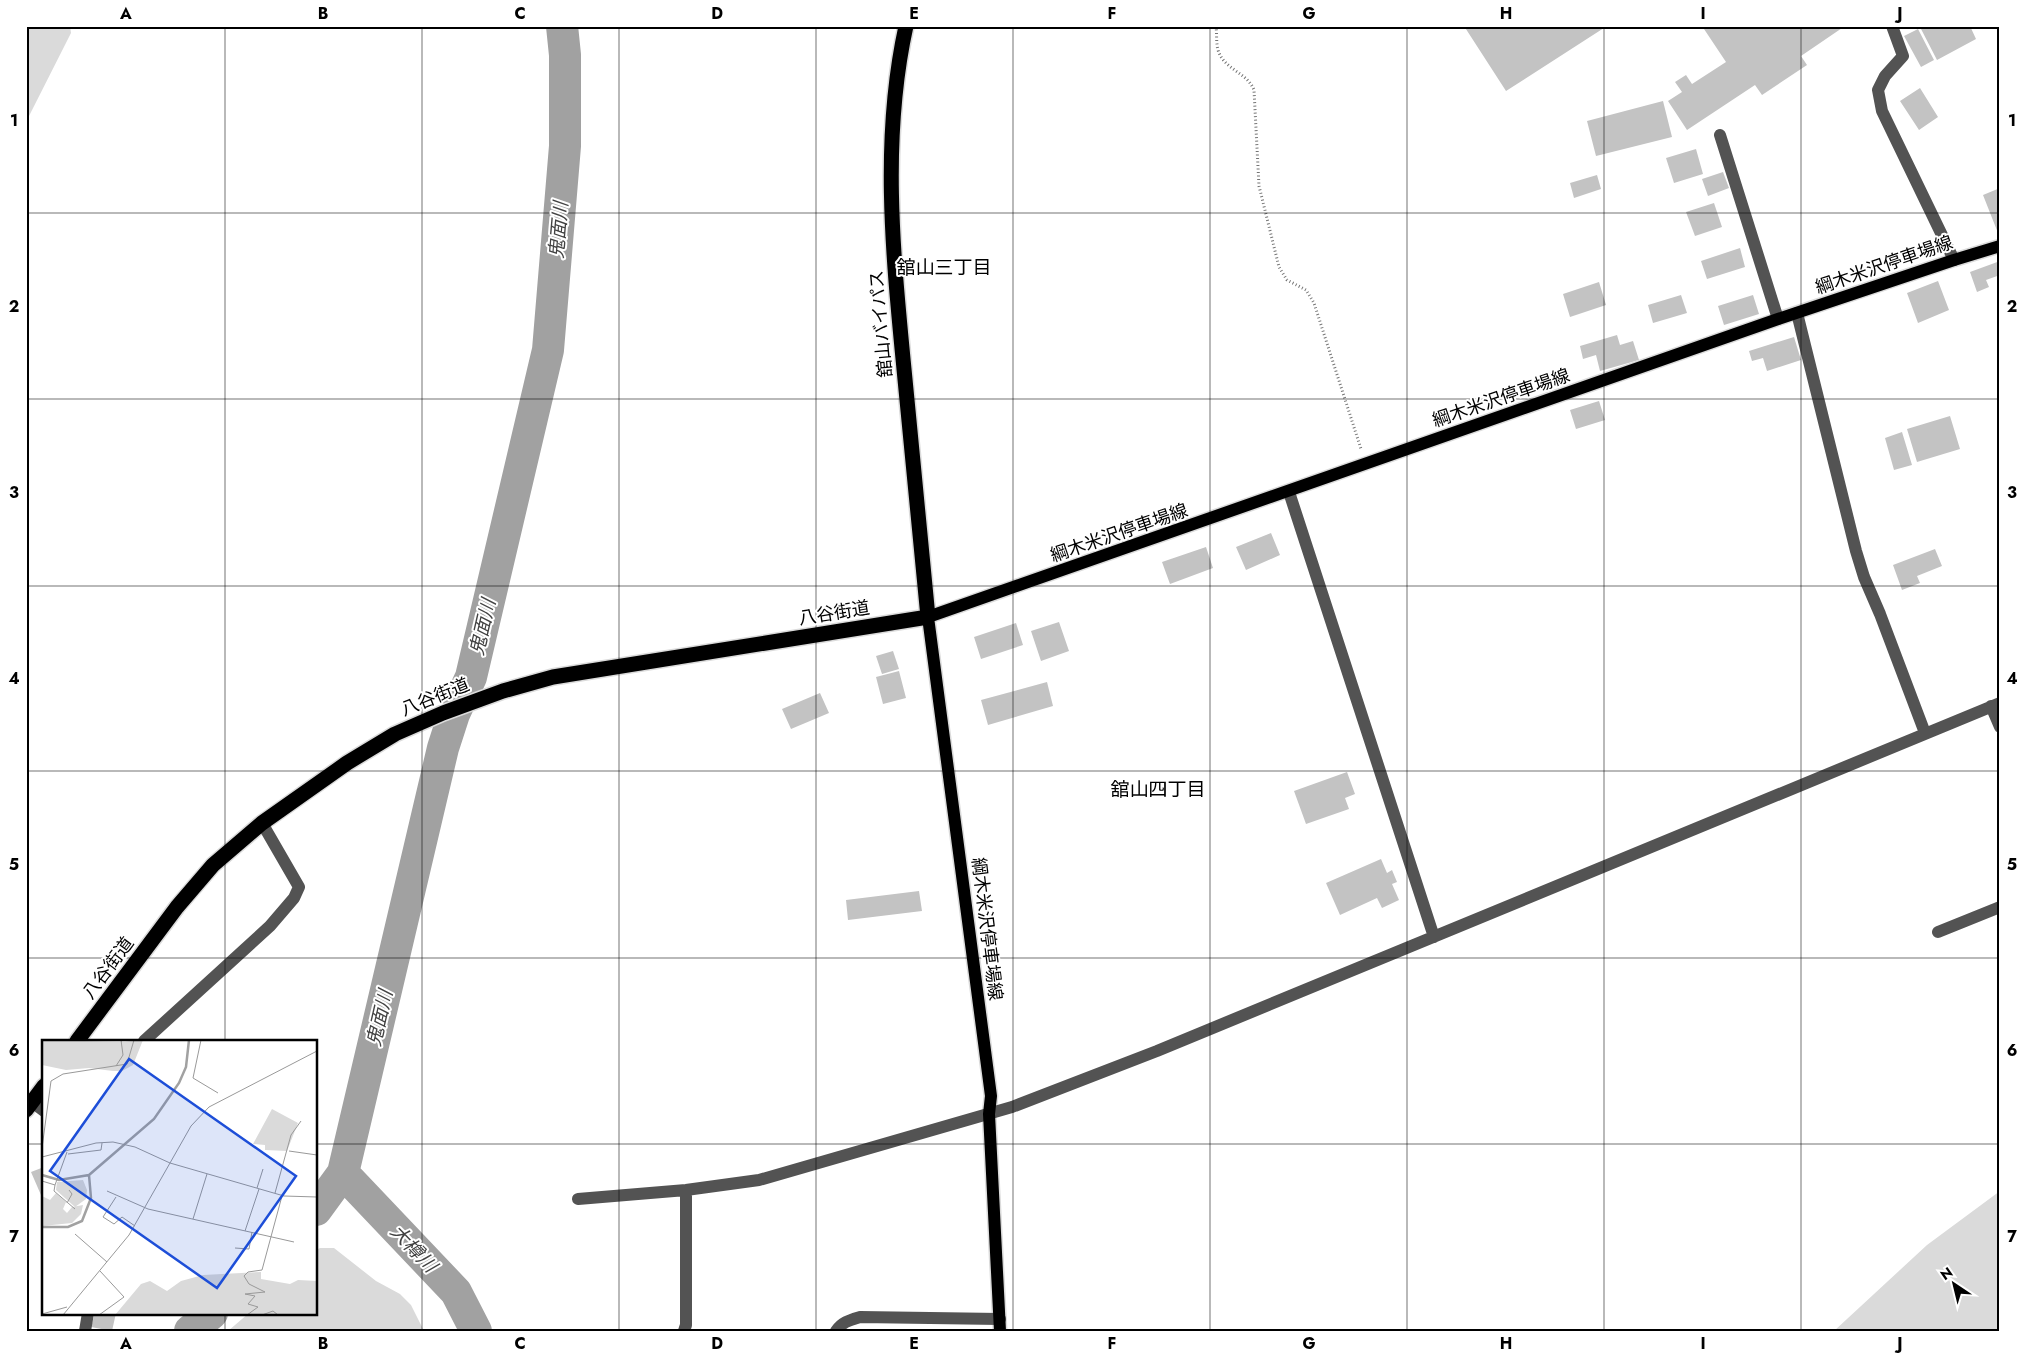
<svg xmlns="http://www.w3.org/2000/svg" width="2026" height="1357" font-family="Jost,'Noto Sans JP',sans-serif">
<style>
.green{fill:#dadada}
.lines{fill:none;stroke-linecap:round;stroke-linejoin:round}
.river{stroke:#a1a1a1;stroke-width:32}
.building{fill:#c3c3c3}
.major-casing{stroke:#dbdbdb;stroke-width:15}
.highway-casing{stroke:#dbdbdb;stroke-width:18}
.path{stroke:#757575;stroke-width:3;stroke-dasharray:1 2.5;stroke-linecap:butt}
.minor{stroke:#535353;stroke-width:12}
.major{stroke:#000;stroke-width:12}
.highway{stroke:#000;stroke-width:15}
.grid{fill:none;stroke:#000;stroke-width:1;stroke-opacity:0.55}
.labels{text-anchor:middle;stroke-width:4;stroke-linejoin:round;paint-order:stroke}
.street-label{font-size:18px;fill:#000;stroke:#fff}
.water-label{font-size:19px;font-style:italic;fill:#424242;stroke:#fff}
.neighbourhood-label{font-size:19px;fill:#000;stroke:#fff}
.inset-river{fill:none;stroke:#a1a1a1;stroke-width:2.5}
.inset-road{fill:none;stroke:#999;stroke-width:1}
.view{fill:#1d4ed8;fill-opacity:0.15;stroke:#1d4ed8;stroke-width:2.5}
.inset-edge{fill:none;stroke:#000;stroke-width:2.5}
.neatline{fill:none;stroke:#000;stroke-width:2}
.grid-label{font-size:16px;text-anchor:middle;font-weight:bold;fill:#000}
</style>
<rect width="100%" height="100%" fill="#fff"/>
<path class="green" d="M26 26H70L71 33 26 122Z
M2000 1191V1331H1834L1927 1245Z
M320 1248H334L376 1281 400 1294 411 1305 424 1331H228L249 1313H316V1250Z"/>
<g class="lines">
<path class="river" d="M343 1173 456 1292 476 1331
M316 1210 343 1173 443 748 454 714 471 677 548 350 565 146V55L562 26
M190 1331 212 1313"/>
</g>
<path class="building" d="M1464 26H1607L1506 91Z
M1702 26H1845L1801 56 1807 65 1762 95 1755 85 1687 130 1668 101 1682 92 1675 82 1686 75 1692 84 1726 62Z
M1970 26 1976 39 1937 60 1920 27Z
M1918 29 1934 60 1921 67 1904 36Z
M1920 88 1938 117 1919 130 1900 101Z
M1663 101 1672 137 1596 156 1587 121Z
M1696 149 1703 174 1674 183 1666 158Z
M1723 172 1729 188 1708 196 1702 179Z
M1597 175 1601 189 1574 198 1570 183Z
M2000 188V232L1998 233 1983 195Z
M1714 203 1722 227 1695 236 1686 212Z
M1740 248 1745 267 1707 279 1701 261Z
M2000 261V275L1986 280 1989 287 1977 292 1970 272Z
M1938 281 1949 310 1918 323 1907 293Z
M1599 282 1606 305 1570 317 1563 294Z
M1681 295 1687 313 1653 323 1648 305Z
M1753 295 1759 314 1724 325 1718 306Z
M1617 335 1620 345 1633 341 1639 360 1600 371 1596 355 1583 359 1580 346Z
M1794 337 1801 360 1767 371 1763 358 1752 361 1749 351Z
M1599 401 1605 420 1576 429 1570 410Z
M1950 416 1960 449 1917 462 1907 429Z
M1902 432 1912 465 1894 470 1885 438Z
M1271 533 1280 555 1246 570 1236 547Z
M1206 547 1213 568 1170 584 1162 562Z
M1935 549 1942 566 1917 576 1920 583 1902 590 1893 565Z
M1059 622 1069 651 1041 661 1031 631Z
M1016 623 1023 645 981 659 974 637Z
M893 651 899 669 882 674 876 656Z
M899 671 906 698 883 704 876 677Z
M1047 682 1053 706 988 725 981 700Z
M820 693 829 713 791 729 782 709Z
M1347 772 1355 794 1345 798 1349 809 1306 824 1294 791Z
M1381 859 1387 873 1392 870 1397 882 1392 884 1399 900 1382 908 1377 898 1340 915 1326 883Z
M919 891 922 911 848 920 846 900Z
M44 1167V1202L31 1172Z
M95 1313H116L112 1331 91 1327Z"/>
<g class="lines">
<defs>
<path id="major" d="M1000 1331 989 1114 991 1096 928 617 1778 319 1954 260 2000 246"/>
<path id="highway" d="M77 1041 177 907 213 865 262 823 347 763 395 734 443 713 503 691 553 677 928 617C920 535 912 452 904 369 893 255 881 139 906 26
M26 1110 44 1086"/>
</defs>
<use href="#major" class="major-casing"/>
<use href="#highway" class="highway-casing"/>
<path class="path" d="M1216 26C1217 34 1216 43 1218 50 1224 70 1247 72 1254 90L1259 186 1279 267 1287 280 1306 290 1314 303 1361 449"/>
<path class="minor" d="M1892 26 1903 56 1885 76 1878 90 1882 111 1954 260
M1720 135 1778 319
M1797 313 1856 551 1864 577 1880 614 1925 733
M1289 492 1434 937
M1991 706 2000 727
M1938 932 2000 907
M144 1041 270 926 294 898 299 887 262 823
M32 1102 44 1111
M578 1199 686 1190 759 1180 1012 1107 1157 1051 2000 703
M85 1331 88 1313
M684 1331 686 1325V1190
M836 1331C842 1322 850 1320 860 1317L1000 1319"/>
<use href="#major" class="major"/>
<use href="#highway" class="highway"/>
</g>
<path class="grid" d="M225 26V1041M422 26V1331M619 26V1331M816 26V1331M1013 26V1331M1210 26V1331M1407 26V1331M1604 26V1331M1801 26V1331M26 213H2000M26 399H2000M26 586H2000M26 771H2000M26 958H2000M26 1144H44M316 1144H2000M225 1313V1331"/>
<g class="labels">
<g class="street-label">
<text transform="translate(1884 265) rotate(-19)" y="6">綱木米沢停車場線</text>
<text transform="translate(881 324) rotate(-95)" y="6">舘山バイパス</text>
<text transform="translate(1501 398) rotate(-19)" y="6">綱木米沢停車場線</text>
<text transform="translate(1119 533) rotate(-19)" y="6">綱木米沢停車場線</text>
<text transform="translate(834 613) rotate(-9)" y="6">八谷街道</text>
<text transform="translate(435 697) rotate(-22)" y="6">八谷街道</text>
<text transform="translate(987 929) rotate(83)" y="6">綱木米沢停車場線</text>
<text transform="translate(108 968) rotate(-53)" y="6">八谷街道</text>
</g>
<g class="water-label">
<text transform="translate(558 230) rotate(-85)" y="7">鬼面川</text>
<text transform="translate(482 627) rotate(-77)" y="7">鬼面川</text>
<text transform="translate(379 1018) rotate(-77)" y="7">鬼面川</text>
<text transform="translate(414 1248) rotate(46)" y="7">大樽川</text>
</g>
<g class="neighbourhood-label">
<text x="944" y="274">舘山三丁目</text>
<text x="1158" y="796">舘山四丁目</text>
</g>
</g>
<g transform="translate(42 1040)">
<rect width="275" height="275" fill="#fff"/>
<path d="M0 0 83 2 101 0 91 25 80 31H71L47 28 24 30 0 25ZM230 69 256 83 245 111 223 110V105L211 104ZM41 140 45 150 44 159 33 167 14 150 15 142ZM14 153 24 162 21 169 25 173 30 167 41 165 39 174 30 183 0 186V156L8 160ZM219 232V239L248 244 256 240 275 241V275H73L99 244 108 241 125 251 139 241 161 235Z" fill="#dadada"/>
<path class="inset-river" d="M0 135 17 140 47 135 112 79 137 43 144 27 147 0M0 187H26L40 181 49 158 47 135"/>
<path class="inset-road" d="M159 0 151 38 176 53M74 26 81 15 79 0M0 108 9 41 21 34 85 24 92 0M247 111 275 115M26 114 59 110 60 103M0 117 54 103 71 102 93 107 128 123 149 86 167 67 275 11M0 141 13 145 25 112M13 145 12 151 33 169M215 148 221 129M65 151 106 169 252 202M233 153 249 95 259 81M74 157 61 177 72 184 80 177 93 186M25 163 30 154 27 150M151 179 165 134M203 191 217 149M33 194 65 222M193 208 207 209 210 192M0 274 25 267M21 275 87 195 128 123 242 156 275 157M57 275 82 257 58 231M205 275 216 267 206 264 213 256 203 254 223 252 207 244 202 236 206 232 220 230 240 156M220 275 231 271 236 275"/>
<path class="view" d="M87 19 254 136 175 248 8 131Z"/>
<rect width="275" height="275" class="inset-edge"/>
</g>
<rect width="2026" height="1357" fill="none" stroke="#ffffff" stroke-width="55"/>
<g transform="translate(1954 1284) rotate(325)" stroke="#ffffff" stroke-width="4" paint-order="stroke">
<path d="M0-4L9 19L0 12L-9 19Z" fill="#000000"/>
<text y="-8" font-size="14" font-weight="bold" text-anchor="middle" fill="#000000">N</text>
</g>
<rect x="28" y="28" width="1970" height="1302" class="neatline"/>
<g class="grid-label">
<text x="126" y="19">A</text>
<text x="323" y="19">B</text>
<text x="520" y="19">C</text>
<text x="717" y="19">D</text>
<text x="914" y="19">E</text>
<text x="1112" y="19">F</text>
<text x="1309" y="19">G</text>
<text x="1506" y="19">H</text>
<text x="1703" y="19">I</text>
<text x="1900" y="19">J</text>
<text x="14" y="126">1</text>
<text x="2012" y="126">1</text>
<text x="14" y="312">2</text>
<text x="2012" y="312">2</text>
<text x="14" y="498">3</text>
<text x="2012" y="498">3</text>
<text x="14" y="684">4</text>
<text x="2012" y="684">4</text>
<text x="14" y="870">5</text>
<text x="2012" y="870">5</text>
<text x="14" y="1056">6</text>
<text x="2012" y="1056">6</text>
<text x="14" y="1242">7</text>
<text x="2012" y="1242">7</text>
<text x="126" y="1349">A</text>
<text x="323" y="1349">B</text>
<text x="520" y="1349">C</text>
<text x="717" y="1349">D</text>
<text x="914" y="1349">E</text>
<text x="1112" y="1349">F</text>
<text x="1309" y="1349">G</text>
<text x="1506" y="1349">H</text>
<text x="1703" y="1349">I</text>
<text x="1900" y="1349">J</text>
</g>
</svg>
